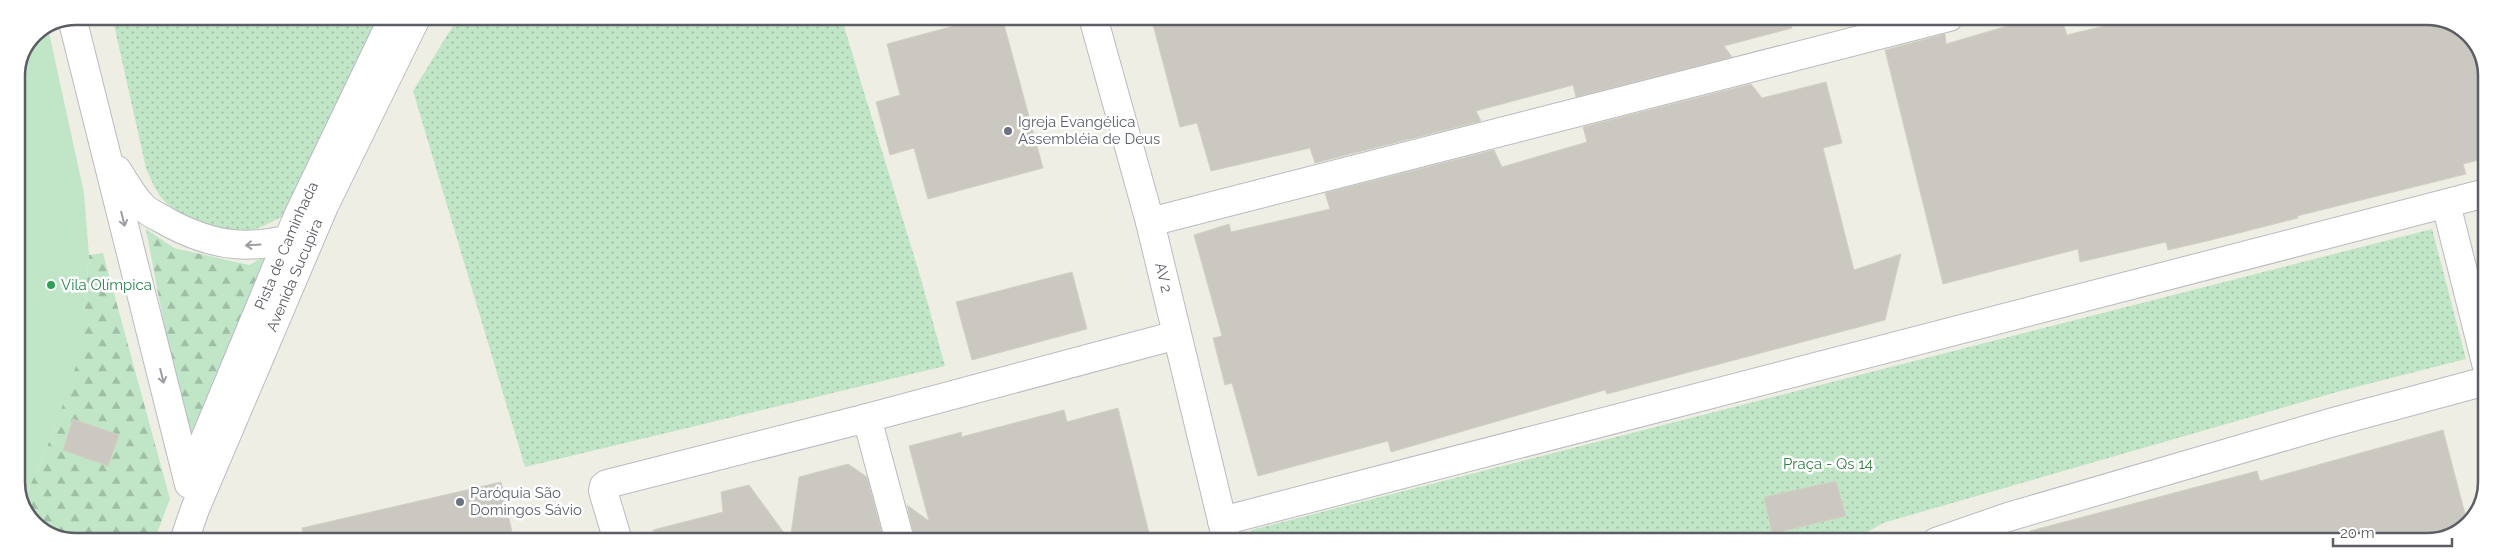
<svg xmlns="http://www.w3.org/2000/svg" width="2503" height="558" font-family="Raleway,sans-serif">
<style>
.forest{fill:url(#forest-firs)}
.park{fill:url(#park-dots)}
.pitch{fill:#c1e6c7}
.building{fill:#cac8c1;stroke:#d3d1c2}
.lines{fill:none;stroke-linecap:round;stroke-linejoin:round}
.street-casing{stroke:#b9bbc0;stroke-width:30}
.secondary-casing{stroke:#babbc2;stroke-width:30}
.street{stroke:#fff;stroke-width:28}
.secondary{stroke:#fff;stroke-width:28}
.oneway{stroke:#9d9ea3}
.worship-dot{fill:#6b7280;stroke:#fff;stroke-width:2}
.leisure-dot{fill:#2e9e5b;stroke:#fff;stroke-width:2}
.labels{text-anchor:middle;stroke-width:5;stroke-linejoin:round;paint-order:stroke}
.worship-label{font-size:15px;fill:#5b616d;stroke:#fff;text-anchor:start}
.street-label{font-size:15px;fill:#5c5e65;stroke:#fff}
.leisure-label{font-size:15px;fill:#27864d;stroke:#fff;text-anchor:start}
.park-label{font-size:15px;fill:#348345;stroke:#fff}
.rim{fill:none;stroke:#5c5e65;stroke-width:2.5}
</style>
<defs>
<pattern id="forest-firs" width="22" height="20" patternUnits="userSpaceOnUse" patternTransform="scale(1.25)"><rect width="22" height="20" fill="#c1e6c7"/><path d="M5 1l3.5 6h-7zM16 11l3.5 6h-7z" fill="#a0bea5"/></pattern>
<pattern id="park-dots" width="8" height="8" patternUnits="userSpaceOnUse" patternTransform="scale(1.25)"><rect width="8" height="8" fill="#c1e6c7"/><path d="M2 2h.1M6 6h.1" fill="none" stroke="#a0bea5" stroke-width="1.8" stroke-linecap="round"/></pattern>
</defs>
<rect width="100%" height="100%" fill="#efeee4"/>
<path class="forest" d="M146 229 174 248 249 265 282 246 189 458Z
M103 253 170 499 154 541H64L33 524 23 502 55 428 84 314 89 255Z"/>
<path class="park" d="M112 16H394L289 213C275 220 259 230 243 232 217 235 182 220 165 202 156 192 151 180 146 168Z
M459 16 867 17 843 23 921 279 945 366 525 467 413 91Z
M2432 229 2466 359 2344 390 1883 523 1852 541H1254L1251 530Z"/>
<path class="pitch" d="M48 28 84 193 89 255 84 314 76 366 55 428 23 502 17 490 16 76 34 33Z"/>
<path class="building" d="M987 17H1002L1043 168 928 199 914 148 890 155 876 102 900 95 887 44Z
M1151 17H1790L1792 28 1724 46 1732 57 1576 97 1573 85 1476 111 1481 121 1315 163 1310 148 1211 171 1197 123 1180 127Z
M2038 17H2061L2067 35 2141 17H2439L2472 36 2486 68V158L2463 164 2466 174 2297 216 2298 218 2211 240 2168 250 2166 242 2080 262 2078 249 1943 284 1885 50 1945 34 1946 44Z
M1826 82 1842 143 1823 148 1854 270 1901 254 1885 320 1607 394 1605 390 1391 452 1388 441 1258 476 1232 383 1225 385 1213 338 1222 336 1194 235 1229 224 1231 232 1330 209 1325 193 1494 150 1502 167 1587 142 1583 127 1751 84 1762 98Z
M1072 272 1087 329 972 360 956 302Z
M1118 408 1151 541H915L907 505 929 521 909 446 962 432 961 437 1064 410 1067 422Z
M73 419 119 435 108 466 63 450Z
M2443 430 2468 525 2427 542H2032L2030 531 2257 471 2260 481Z
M848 464 867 477 884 541H790L799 477Z
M1836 481 1846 516 1772 534 1764 497Z
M501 482 514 541H304L302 528Z
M749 485 790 541H654L653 530 723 512 721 492Z"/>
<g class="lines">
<defs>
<g id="street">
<path d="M72 18 189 484"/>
<path d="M117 170C125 182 132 196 143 207 150 214 161 218 169 223 216 248 252 250 302 236"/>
<path d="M2446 204 2486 363"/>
<path d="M1150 222 1949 17"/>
<path d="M867 418 900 541"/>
<path id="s1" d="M188 480 298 216 394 16"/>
<path d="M1222 521 2486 193"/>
<path d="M618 541 603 491 604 486 607 484 867 418 1177 335"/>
<path d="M1936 542 2008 517 2330 423 2486 381"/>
</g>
<g id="secondary">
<path id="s2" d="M1093 17 1150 222 1227 541"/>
<path id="s3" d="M184 541 195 509 324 206 417 16"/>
</g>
</defs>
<use href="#street" class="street-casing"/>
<use href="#secondary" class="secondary-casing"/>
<use href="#street" class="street"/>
<use href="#secondary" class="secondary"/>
</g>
<defs><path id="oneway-shaft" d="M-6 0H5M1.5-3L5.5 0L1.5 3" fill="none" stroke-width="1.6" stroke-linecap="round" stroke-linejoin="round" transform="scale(1.25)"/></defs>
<g class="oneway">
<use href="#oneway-shaft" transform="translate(123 219) rotate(76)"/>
<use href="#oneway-shaft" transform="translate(253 245) rotate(177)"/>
<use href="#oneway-shaft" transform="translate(162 376) rotate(76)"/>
</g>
<g class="worship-dot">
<circle cx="1008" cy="131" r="5"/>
<circle cx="460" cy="502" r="5"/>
</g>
<circle class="leisure-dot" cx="51" cy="285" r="5"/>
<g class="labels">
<g class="worship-label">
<text x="1018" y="127">Igreja Evangélica<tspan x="1018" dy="17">Assembléia de Deus</tspan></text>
<text x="470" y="498">Paróquia São<tspan x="470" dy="17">Domingos Sávio</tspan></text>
</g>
<g class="street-label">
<text dy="5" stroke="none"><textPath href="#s1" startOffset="254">Pista de Caminhada</textPath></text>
<text dy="5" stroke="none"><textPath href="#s3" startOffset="288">Avenida Sucupira</textPath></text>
<text dy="5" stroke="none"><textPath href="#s2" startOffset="270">AV 2</textPath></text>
</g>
<g class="leisure-label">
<text x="61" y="290">Vila Olímpica</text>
</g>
<g class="park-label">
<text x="1828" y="469">Praça - Qs 14</text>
</g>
</g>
<path d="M0 0H2503V558H0ZM76 25H2427A51 51 0 0 1 2478 76V482A51 51 0 0 1 2427 533H76A51 51 0 0 1 25 482V76A51 51 0 0 1 76 25Z" fill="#fff" fill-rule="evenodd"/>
<path class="rim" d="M76 25H2427A51 51 0 0 1 2478 76V482A51 51 0 0 1 2427 533H76A51 51 0 0 1 25 482V76A51 51 0 0 1 76 25Z"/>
<path d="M2333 538v8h119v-8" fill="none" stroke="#5c5e65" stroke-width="2.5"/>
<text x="2340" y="538" font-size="15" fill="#5c5e65" stroke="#ffffff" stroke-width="4" paint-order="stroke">20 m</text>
</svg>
